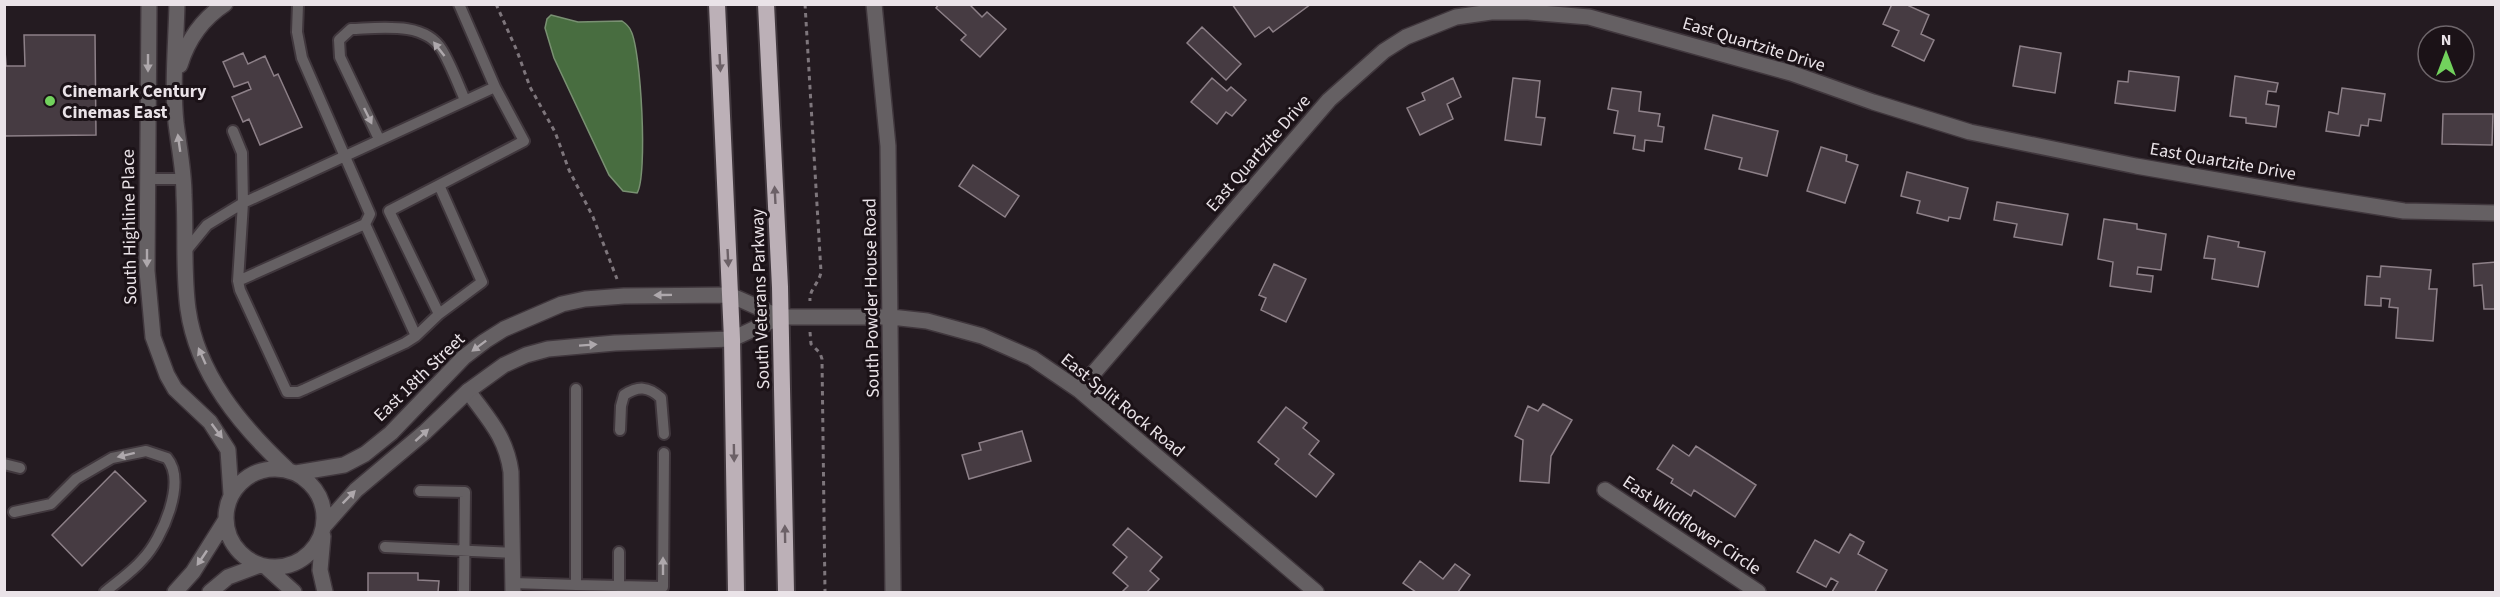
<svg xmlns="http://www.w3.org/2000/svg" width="2500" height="597" font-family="'Source Sans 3',sans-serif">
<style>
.water{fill:#486d40;stroke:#799072;stroke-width:1.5}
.building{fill:#463b42;stroke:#8d8088;stroke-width:1.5}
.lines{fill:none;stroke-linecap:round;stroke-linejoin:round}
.service-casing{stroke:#40373d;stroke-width:14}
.minor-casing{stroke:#40373d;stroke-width:18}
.tertiary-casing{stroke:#40373d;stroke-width:18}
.trunk-casing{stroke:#40373d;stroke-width:20}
.path{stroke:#7e767c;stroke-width:3;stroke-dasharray:4.5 4.5;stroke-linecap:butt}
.service{stroke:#656063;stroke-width:10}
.minor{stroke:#656063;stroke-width:15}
.tertiary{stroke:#656063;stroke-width:15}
.trunk{stroke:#bcb0b7;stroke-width:16}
.oneway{fill:#aea8ac}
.oneway2{fill:#6c6167}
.poi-dot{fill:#72d25d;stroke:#1b1217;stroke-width:2}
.labels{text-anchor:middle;stroke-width:6;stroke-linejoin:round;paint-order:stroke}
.street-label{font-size:18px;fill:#eae3e8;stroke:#1b1217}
.poi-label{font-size:18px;font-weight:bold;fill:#eae3e8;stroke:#1b1217;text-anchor:start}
</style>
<rect width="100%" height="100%" fill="#241b21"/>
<path class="water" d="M551 15 578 22 622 21C625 23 629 26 631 31 641 50 648 176 637 193L623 191 609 175 554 58 545 28 547 19Z"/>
<path class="building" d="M939 4H969L982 17 987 12 1006 29 980 57 961 40 966 35 936 8Z
M1232 4H1311L1273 32 1269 27 1255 37Z
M1892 4H1910L1909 6 1929 15 1921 34 1934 40 1924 61 1892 46 1899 31 1883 24Z
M1202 27 1241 64 1226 80 1187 43Z
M4 35 6 66H25L24 35H95L96 135 4 136Z
M2020 46 2061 53 2055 93 2013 86Z
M243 53 248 64 265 56 274 76 278 74 302 127 260 145 249 119 243 122 232 97 251 89 248 82 234 87 223 62Z
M2129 71 2179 77 2175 111 2115 103 2118 81 2128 82Z
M2235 76 2278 83 2276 92 2268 91 2266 104 2279 106 2276 127 2246 123V118L2230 116Z
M1212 78 1227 91 1231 87 1246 100 1232 116 1226 112 1217 124 1191 102Z
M1453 78 1461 97 1447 104 1453 119 1420 135 1407 108 1425 100 1422 93Z
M1513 78 1540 81 1536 117 1545 118 1541 145 1505 140Z
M1612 88 1641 92 1639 111 1660 114 1658 126 1664 127 1662 142 1645 140 1644 151 1633 149 1635 136 1614 133 1618 111 1608 109Z
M2342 88 2385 94 2381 121 2369 119 2368 126 2361 125 2359 136 2326 131 2329 112 2338 114Z
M2443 114H2493L2492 145 2442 144Z
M1713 115 1778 131 1767 176 1739 169 1742 158 1705 149Z
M1821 147 1847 155 1846 161 1858 165 1845 203 1807 191Z
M973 165 1019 196 1005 217 959 186Z
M1907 172 1968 188 1960 219 1949 217 1948 221 1917 213 1920 201 1901 196Z
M1997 202 2068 214 2062 245 2014 237 2017 224 1994 220Z
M2104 219 2137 224V229L2166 234 2161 270 2138 267 2137 274 2153 276 2151 292 2110 286 2113 262 2098 259Z
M2208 236 2239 242 2238 247 2265 252 2258 287 2212 279 2215 259 2204 258Z
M2496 262V309H2484L2482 285 2474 286 2473 264Z
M1274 264 1306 279 1286 322 1261 310 1266 298 1259 295Z
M2381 266 2431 270 2429 289H2437L2433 341 2396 338 2398 308 2389 307 2390 299 2381 298V306L2365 305 2367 276 2380 277Z
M1543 404 1572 420 1551 456 1549 483 1520 481 1523 440 1515 436 1528 406 1538 411Z
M1286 407 1307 423 1303 428 1319 441 1309 454 1334 474 1316 497 1275 464 1279 459 1258 442Z
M1022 431 1031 461 969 479 962 455 981 450 979 443Z
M1673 445 1689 456 1696 446 1756 485 1735 517 1694 490 1691 496 1671 483 1673 479 1657 469Z
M115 471 146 501 82 566 52 535Z
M1128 528 1162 557 1150 571 1159 579 1147 592H1122L1128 586 1113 573 1127 557 1113 545Z
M1850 534 1864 542 1858 554 1887 570 1875 592H1832L1838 582 1831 578 1826 587 1797 572 1815 540 1839 553Z
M1420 561 1443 579 1455 564 1470 575 1458 592H1416L1403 583Z
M368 573H418V580L439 581 438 592H368Z"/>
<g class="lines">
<defs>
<path id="service" d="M298 4 297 32 302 58 370 214 365 224 238 281 240 290 287 392H298L305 389 405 343 416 336 365 224
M233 131 242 153 243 203 238 281
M379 139 340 57 339 40 351 29C380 28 425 21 442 50 451 65 458 84 465 100
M147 179H183
M439 185 482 282 439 314 389 211 524 141 495 87
M185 252 207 225 243 203 495 87 459 4
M416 336 439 314
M620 430 621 406 624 395C638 386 648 386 661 398L664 434
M4 464 20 468
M420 491 465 492 464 592
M14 512 51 504 76 479 112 458 146 451 167 458C187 482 162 539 143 559 132 572 117 582 105 592
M385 547 513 553
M619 552V586L663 587 664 453
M513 583 576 585V389
M576 585 619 586"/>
<path id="minor" d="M874 4 888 146 893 592
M780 317H891L927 321 982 336 1032 358 1079 390 1316 592
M1079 390 1329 100 1384 51 1406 37 1456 17 1491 12H1528L1589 17 1791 73 1873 102 1970 132 2136 166 2303 195 2404 211 2496 213
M468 391C488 419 506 436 511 472L513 592
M1605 490 1758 592"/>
<path id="tertiary" d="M149 4 147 271 153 337 167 375 175 389 210 422 228 450 231 494
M177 4C176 44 172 84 176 123 179 147 184 171 184 195 186 233 183 272 188 309 197 374 241 426 287 469
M180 65C188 39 202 19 225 4
M226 518a49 49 0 1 1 98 0a49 49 0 1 1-98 0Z
M296 473 344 465 365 454 391 433 464 357 485 341 504 329 562 304 585 299 624 296 730 295 780 317
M325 525 356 490 425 432 468 391 504 365 526 355 548 349 615 343 732 339 780 317
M323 536 320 570 325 592
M265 566 294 592
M175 592 193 572 225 521
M210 592 228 577 260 565"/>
<path id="trunk" d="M717 4 732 339 736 592
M766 4 780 287 786 592"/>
</defs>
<use href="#service" class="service-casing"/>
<use href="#minor" class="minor-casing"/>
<use href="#tertiary" class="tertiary-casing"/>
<use href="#trunk" class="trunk-casing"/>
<path class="path" d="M496 4 517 51 530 87 555 132 569 170 593 217 617 279
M805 4 821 272C819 284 809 289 810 301
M810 332 811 344 820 353 822 359 825 592"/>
<use href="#service" class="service"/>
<use href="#minor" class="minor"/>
<use href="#tertiary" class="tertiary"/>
<use href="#trunk" class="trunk"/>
</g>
<defs><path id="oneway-solid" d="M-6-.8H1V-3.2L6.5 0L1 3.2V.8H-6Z" transform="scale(1.5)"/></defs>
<g class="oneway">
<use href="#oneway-solid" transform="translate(439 49) rotate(-128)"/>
<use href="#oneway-solid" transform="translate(148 63) rotate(90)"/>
<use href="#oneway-solid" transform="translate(368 116) rotate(64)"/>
<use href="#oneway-solid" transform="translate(179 143) rotate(-98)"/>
<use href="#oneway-solid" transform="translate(147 258) rotate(90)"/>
<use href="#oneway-solid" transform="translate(663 295) rotate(179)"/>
<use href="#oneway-solid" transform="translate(588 345) rotate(-4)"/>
<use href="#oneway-solid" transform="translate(479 346) rotate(143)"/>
<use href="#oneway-solid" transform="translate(202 356) rotate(-114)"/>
<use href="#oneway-solid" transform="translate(217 431) rotate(53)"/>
<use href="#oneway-solid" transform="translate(422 435) rotate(-42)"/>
<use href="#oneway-solid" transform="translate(126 455) rotate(166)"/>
<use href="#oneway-solid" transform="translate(349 497) rotate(-45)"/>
<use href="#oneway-solid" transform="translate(202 558) rotate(124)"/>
<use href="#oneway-solid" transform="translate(663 566) rotate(-90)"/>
</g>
<g class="oneway2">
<use href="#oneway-solid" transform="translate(720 63) rotate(87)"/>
<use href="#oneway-solid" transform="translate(775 195) rotate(-93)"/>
<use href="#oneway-solid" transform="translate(728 258) rotate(87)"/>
<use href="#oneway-solid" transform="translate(734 453) rotate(89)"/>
<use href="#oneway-solid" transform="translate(785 534) rotate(-91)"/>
</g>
<circle class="poi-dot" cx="50" cy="101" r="6"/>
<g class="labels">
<g class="street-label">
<text transform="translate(1754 44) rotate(17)" y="6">East Quartzite Drive</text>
<text transform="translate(1258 153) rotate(-49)" y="6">East Quartzite Drive</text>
<text transform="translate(2223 161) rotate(10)" y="6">East Quartzite Drive</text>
<text transform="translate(129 227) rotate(-91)" y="6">South Highline Place</text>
<text transform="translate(871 298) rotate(-91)" y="6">South Powder House Road</text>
<text transform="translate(760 299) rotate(-92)" y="6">South Veterans Parkway</text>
<text transform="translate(419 377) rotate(-44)" y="6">East 18th Street</text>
<text transform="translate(1123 405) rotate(39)" y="6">East Split Rock Road</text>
<text transform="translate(1692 525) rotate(34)" y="6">East Wildflower Circle</text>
</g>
<g class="poi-label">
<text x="62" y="97">Cinemark Century<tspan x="62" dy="21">Cinemas East</tspan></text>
</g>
</g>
<rect width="2500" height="597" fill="none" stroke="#eae3e8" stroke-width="12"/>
<g transform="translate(2446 54)"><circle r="28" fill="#1b1217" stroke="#6e666b" stroke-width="1.5"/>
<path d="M0-4.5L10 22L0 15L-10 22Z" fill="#72d25d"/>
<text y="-9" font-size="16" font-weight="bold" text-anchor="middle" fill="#eae3e8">N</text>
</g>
</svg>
